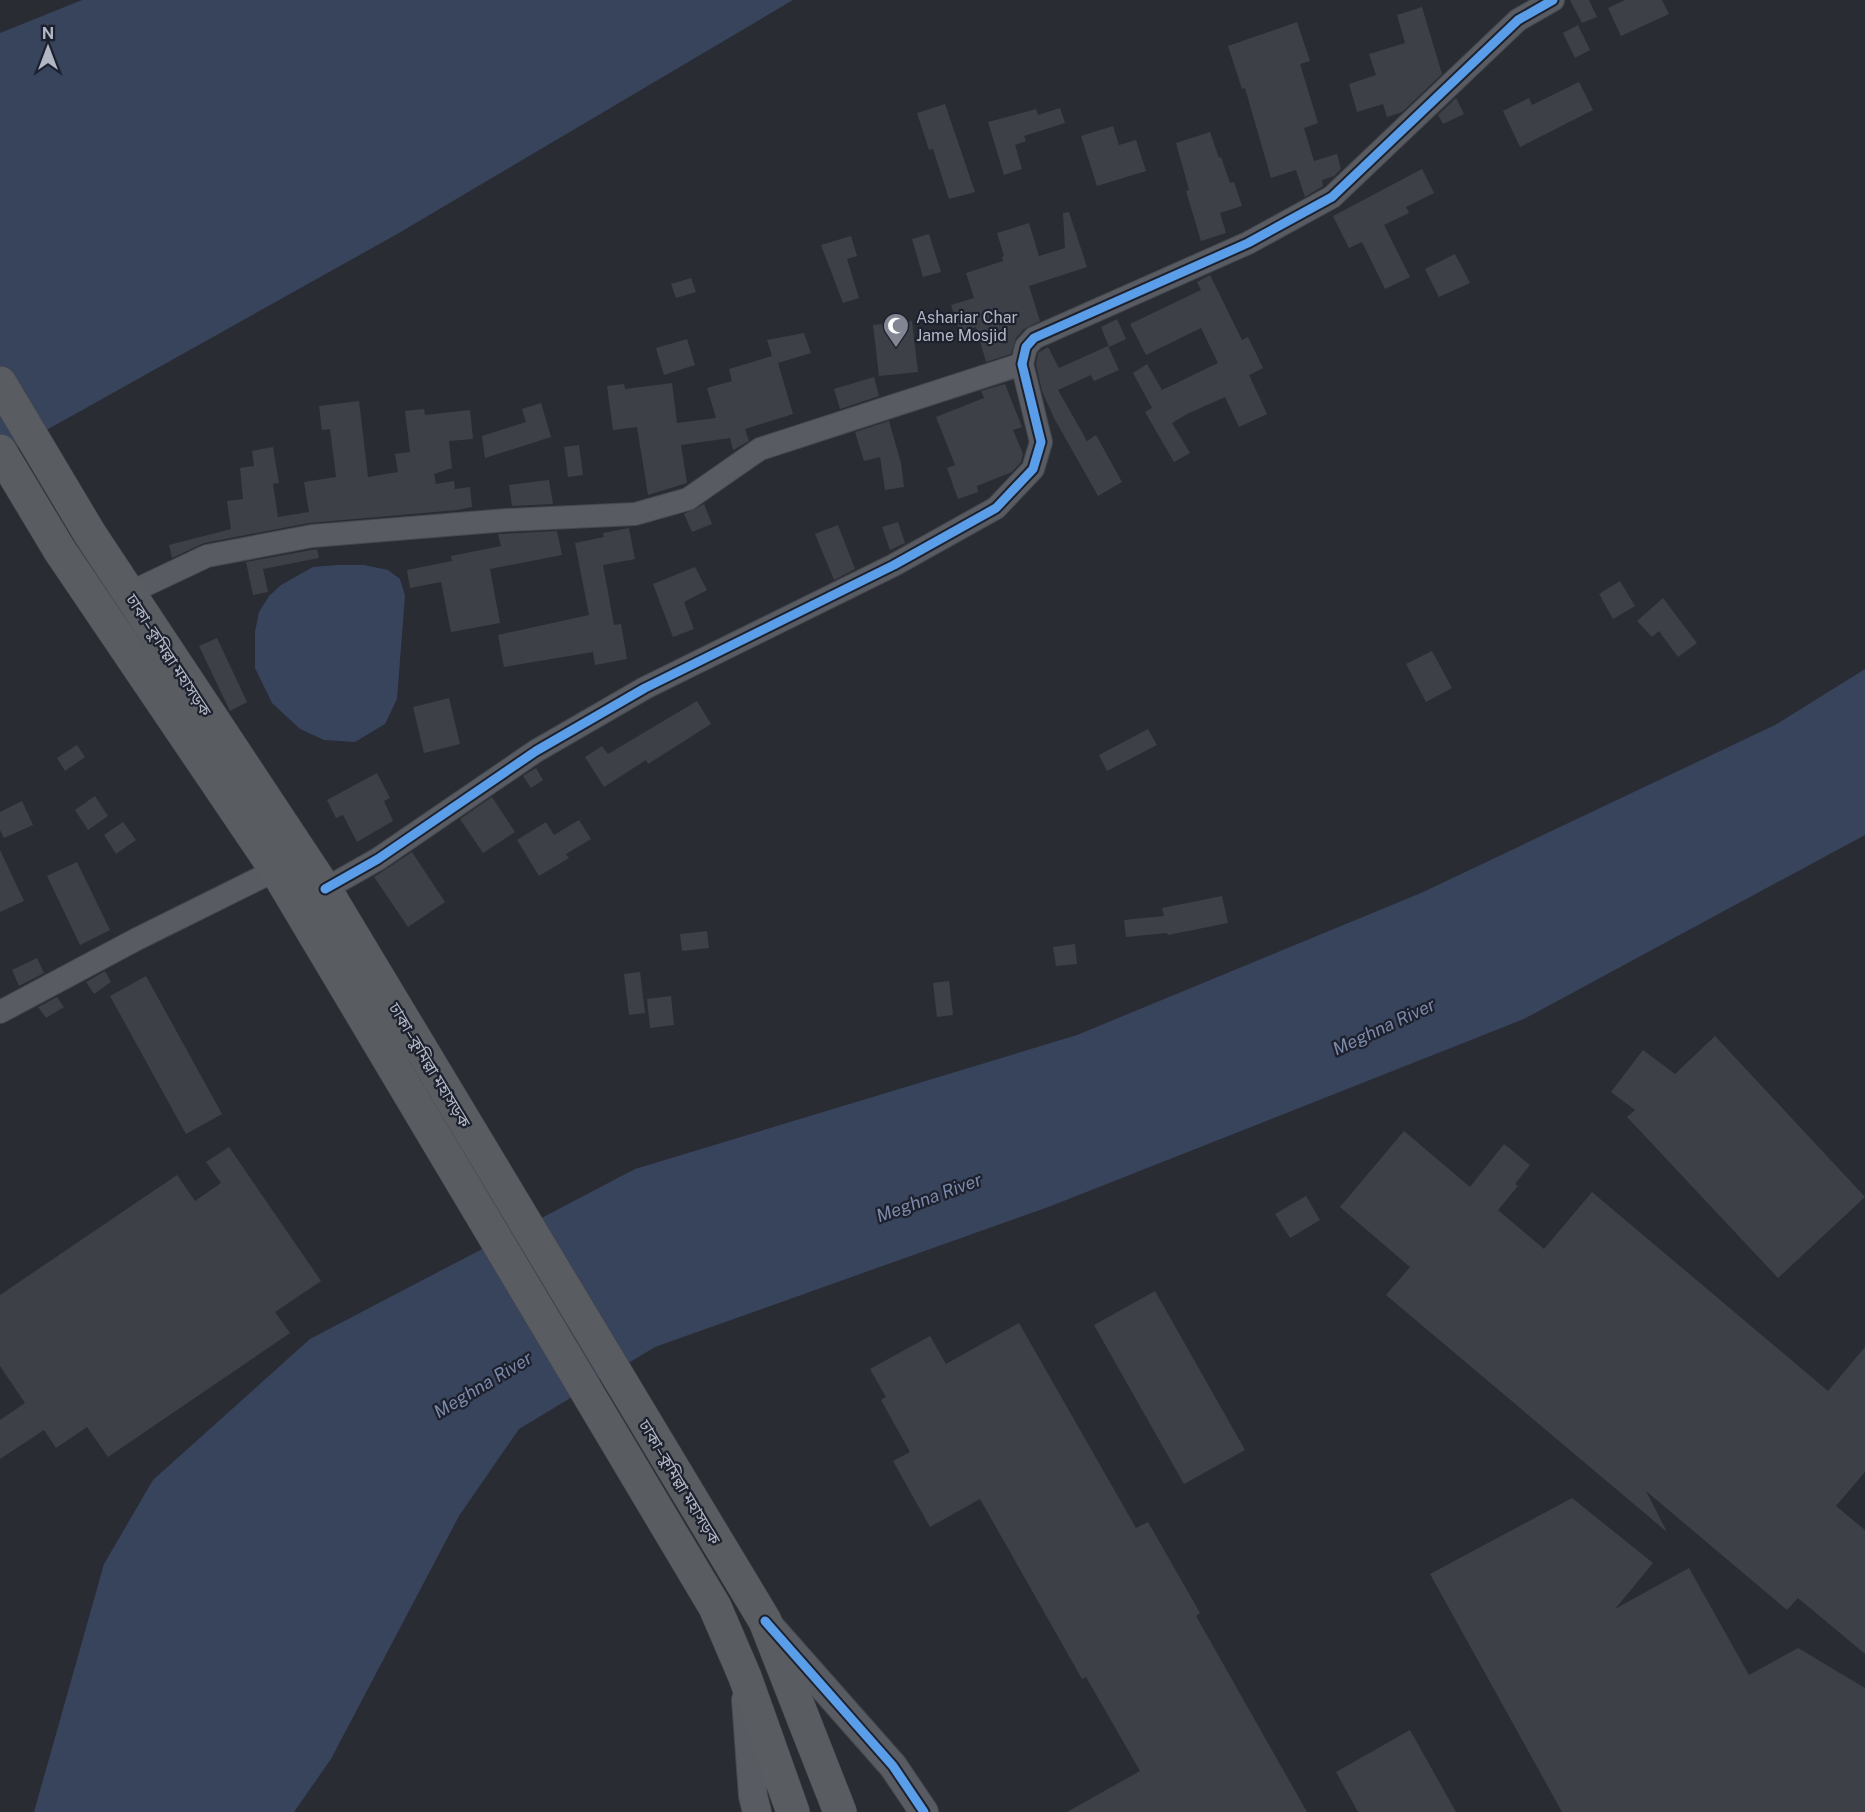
<svg xmlns="http://www.w3.org/2000/svg" width="1865" height="1812" font-family="'Public Sans','Noto Sans Bengali',sans-serif">
<style>
.water{fill:#38435c}
.building{fill:#3e4047}
.lines{fill:none;stroke-linecap:round;stroke-linejoin:round}
.minor-casing{stroke:#44474c;stroke-width:24}
.tertiary-casing{stroke:#44474c;stroke-width:30}
.trunk-casing{stroke:#46484f;stroke-width:34}
.minor{stroke:#585b62;stroke-width:22}
.tertiary{stroke:#585b62;stroke-width:28}
.trunk{stroke:#595c60;stroke-width:33}
.cycleway-casing{stroke:#1d212e;stroke-width:13}
.cycleway{stroke:#5a9eea;stroke-width:9}
.labels{text-anchor:middle;stroke-width:4.5;stroke-linejoin:round;paint-order:stroke}
.poi-label{font-size:16px;fill:#b2b7c5;stroke:#1d212e;text-anchor:start}
.street-label{font-size:16px;fill:#b2b7c5;stroke:#1d212e}
.water-label{font-size:18px;font-style:italic;fill:#7c89aa;stroke:#1d212e}
</style>
<rect width="100%" height="100%" fill="#292c33"/>
<path class="water" d="M82 0H793L399 233 0 456V33Z
M337 565H364L388 570 400 579 405 596 397 699 385 724 355 742 324 740 300 729 272 703 255 668V632L259 612 269 596 281 585 313 567Z
M1865 669V835L1524 1019 1051 1206 655 1347 519 1429 459 1516 331 1759 294 1812H34L104 1564 153 1480 310 1339 635 1169 1077 1035 1421 893 1775 725Z"/>
<path class="building" d="M1570 0H1589L1597 17 1582 23Z
M1625 0H1662L1669 14 1621 36 1608 8Z
M1422 7 1442 74 1402 112 1387 117 1383 104 1357 112 1349 84 1376 75 1369 54 1405 43 1397 15Z
M1297 22 1310 61 1300 64 1318 123 1304 128 1314 161 1337 154 1341 169 1334 176 1322 180 1323 186 1305 197 1296 170 1271 178 1245 88 1242 89 1228 46Z
M1578 25 1590 50 1575 58 1563 33Z
M1579 82 1593 110 1520 147 1503 111 1529 98 1532 105Z
M1456 98 1464 114 1443 124 1438 115Z
M945 104 975 192 949 199 933 149 929 150 917 113Z
M1060 108 1065 123 1024 136 1026 141 1015 145 1022 169 1004 175 988 122 1036 109 1038 115Z
M1113 126 1119 145 1136 140 1146 171 1097 186 1081 136Z
M1210 132 1219 158 1221 157 1230 183 1234 182 1242 206 1220 213 1226 233 1201 241 1186 191 1189 190 1176 143Z
M1422 169 1434 193 1406 207 1409 213 1384 225 1410 277 1385 289 1362 242 1349 248 1333 216Z
M1069 212 1087 267 1029 286 1040 321 1024 329 1016 338 1011 354 986 362 976 327 960 332 951 305 974 298 966 273 1003 261 1002 257 1004 256 997 233 1029 223 1039 256 1065 248 1063 213Z
M929 234 941 272 923 277 912 239Z
M851 236 857 256 847 259 859 298 843 303 821 245Z
M1455 254 1470 283 1439 297 1425 269Z
M1210 275 1242 340 1248 337 1263 368 1249 375 1267 414 1239 427 1225 397 1187 414 1172 423 1190 453 1174 462 1145 412 1152 408 1133 373 1147 364 1162 390 1218 363 1201 328 1146 355 1130 324 1201 290 1197 282Z
M691 278 696 292 676 298 671 284Z
M1117 319 1126 339 1109 347 1101 327Z
M912 321 918 372 879 376 873 325Z
M804 333 811 353 778 363 793 414 745 429 749 441 733 450 730 438 681 445 687 483 648 495 637 427 613 430 607 386 624 384 625 389 672 383 677 423 716 418 707 388 732 381 729 369 772 356 767 340Z
M687 339 695 365 664 375 656 348Z
M1108 346 1119 370 1094 381 1091 375 1058 390 1087 441 1096 435 1122 482 1098 496 1054 418 1042 391 1036 364 1038 353 1048 347 1059 368Z
M874 377 879 396 840 409 834 389Z
M1005 384 1022 427 1013 430 1023 454 1021 462 1012 472 977 486 978 492 958 499 947 468 955 465 936 417 984 398 981 391Z
M359 401 368 477 398 472 395 454 410 452 405 411 424 409 425 415 470 410 473 439 449 441 452 468 434 474 436 484 454 481 455 489 470 487 472 507 458 510 309 523 204 543 172 558 169 545 231 529 227 501 243 499 240 468 254 466 252 451 273 447 279 483 273 484 278 517 309 512 304 482 336 477 330 429 322 430 319 406Z
M541 403 551 437 485 458 482 436 526 422 522 409Z
M889 421 901 463 904 487 885 490 880 457 864 461 855 432Z
M579 445 583 475 568 477 564 447Z
M549 480 553 504 512 506 509 485Z
M704 504 712 524 692 532 684 514Z
M898 522 905 543 890 550 882 527Z
M838 525 855 569 834 580 815 534Z
M629 528 635 559 603 565 614 625 621 624 627 659 595 665 593 652 504 667 498 635 589 615 575 543 604 537 603 533Z
M557 531 562 555 490 569 500 623 451 632 441 582 410 588 407 570 452 561 451 556 501 546 498 534Z
M317 549 319 558 263 569 268 592 253 595 246 562Z
M695 567 707 590 684 602 694 629 673 637 653 584Z
M1620 581 1635 606 1613 619 1599 594Z
M1663 598 1697 643 1678 657 1659 631 1652 637 1637 621Z
M217 638 247 702 230 711 199 646Z
M1432 651 1452 688 1426 702 1406 664Z
M449 698 460 744 424 753 413 707Z
M697 701 711 724 648 764 646 760 604 787 585 757 602 746 608 754Z
M1148 729 1157 745 1107 771 1099 755Z
M77 745 85 757 65 771 57 758Z
M536 768 543 780 531 788 523 776Z
M377 773 390 798 384 801 393 821 357 842 343 815 336 818 327 800Z
M95 796 108 816 88 830 75 810Z
M492 797 515 832 483 853 460 819Z
M22 801 33 825 4 838 0 830V812Z
M579 820 591 839 566 854 569 858 539 876 517 840 546 822 554 835Z
M123 822 136 840 116 854 104 835Z
M0 850 24 901 0 912Z
M412 852 445 902 408 927 374 877Z
M77 862 110 930 80 945 47 876Z
M1222 896 1228 923 1168 935 1167 933 1126 937 1124 920 1164 916 1162 908Z
M707 931 709 948 682 951 680 934Z
M1075 944 1077 964 1056 966 1053 947Z
M37 958 44 973 19 986 12 970Z
M105 971 111 982 94 994 86 982Z
M640 972 645 1013 629 1015 624 974Z
M146 976 222 1114 186 1134 110 996Z
M949 981 953 1015 937 1017 933 983Z
M671 996 674 1025 650 1028 647 999Z
M57 997 64 1007 46 1018 38 1007Z
M1715 1036 1865 1197 1778 1278 1627 1117 1635 1110 1611 1092 1643 1050 1675 1074Z
M1404 1131 1470 1187 1504 1144 1530 1165 1515 1184 1518 1186 1498 1210 1544 1249 1592 1192 1828 1391 1865 1347V1472L1836 1506 1865 1530V1654L1798 1598 1787 1610 1646 1491 1667 1532 1386 1295 1410 1267 1340 1207Z
M229 1147 321 1281 275 1312 290 1333 108 1457 87 1427 56 1448 44 1430 0 1459V1420L25 1403 0 1366V1295L177 1175 195 1201 221 1183 206 1162Z
M1306 1196 1320 1220 1290 1238 1275 1214Z
M1155 1291 1245 1450 1184 1484 1094 1325Z
M1019 1323 1136 1528 1148 1522 1200 1613 1196 1616 1307 1812H1067L1140 1771 1086 1677 1082 1679 980 1499 930 1527 893 1461 910 1452 881 1400 886 1397 870 1369 930 1336 946 1364Z
M1572 1498 1653 1563 1615 1609 1689 1568 1749 1675 1798 1648 1865 1688V1812H1562L1430 1574Z
M1410 1730 1456 1812H1358L1336 1772Z"/>
<g class="lines">
<defs>
<path id="minor" d="M129 593 207 556 312 536 507 520 635 514 688 499 760 449 1022 364
M325 889 378 859 536 751 645 688 894 565 996 508 1033 469 1041 442 1022 364 1026 347 1034 338 1248 243 1332 197 1518 20 1553 0
M0 1012 137 939 276 870"/>
<path id="tertiary" d="M772 1629 893 1766 924 1812
M746 1700 753 1796 757 1812"/>
<path id="trunk" d="M0 383 90 534 325 889 765 1621 840 1812
M0 451 60 551 276 870 715 1607 745 1677 793 1812"/>
</defs>
<use href="#minor" class="minor-casing"/>
<use href="#tertiary" class="tertiary-casing"/>
<use href="#trunk" class="trunk-casing"/>
<use href="#minor" class="minor"/>
<use href="#tertiary" class="tertiary"/>
<use href="#trunk" class="trunk"/>
<defs>
<path id="cycleway" d="M325 889 378 859 536 751 645 688 894 565 996 508 1033 469 1041 442 1022 364 1026 347 1034 338 1248 243 1332 197 1518 20 1553 0
M765 1621 893 1766 924 1812"/>
</defs>
<use href="#cycleway" class="cycleway-casing"/>
<use href="#cycleway" class="cycleway"/>
</g>
<defs>
<symbol id="mosque-pin" viewBox="-11 -11 22 30"><path d="M0 17L-7.5 6A9.5 9.5 0 1 1 7.5 6Z" fill="#828692" stroke="#1d212e"/><path d="M3.5-4.9A6 6 0 1 0 3.5 4.9A5 5 0 1 1 3.5-4.9Z" fill="#fff"/></symbol>
</defs>
<g fill-rule="evenodd">
<use href="#mosque-pin" x="881" y="311" width="30" height="40"/>
</g>
<g class="labels">
<g class="poi-label">
<text x="916" y="323">Ashariar Char<tspan x="916" dy="18">Jame Mosjid</tspan></text>
</g>
<g class="street-label">
<text transform="translate(169 655) rotate(57)" y="6">ঢাকা–কুমিল্লা মহাসড়ক</text>
<text transform="translate(430 1065) rotate(59)" y="6">ঢাকা–কুমিল্লা মহাসড়ক</text>
<text transform="translate(680 1482) rotate(59)" y="6">ঢাকা–কুমিল্লা মহাসড়ক</text>
</g>
<g class="water-label">
<text transform="translate(1384 1027) rotate(-25)" y="6">Meghna River</text>
<text transform="translate(929 1198) rotate(-20)" y="6">Meghna River</text>
<text transform="translate(483 1385) rotate(-31)" y="6">Meghna River</text>
</g>
</g>
<g transform="translate(48 48)" stroke="#1d212e" stroke-width="4.5" paint-order="stroke">
<path d="M0-4.5L10 22L0 15L-10 22Z" fill="#b2b7c5"/>
<text y="-9" font-size="16" font-weight="bold" text-anchor="middle" fill="#b2b7c5">N</text>
</g>
</svg>
